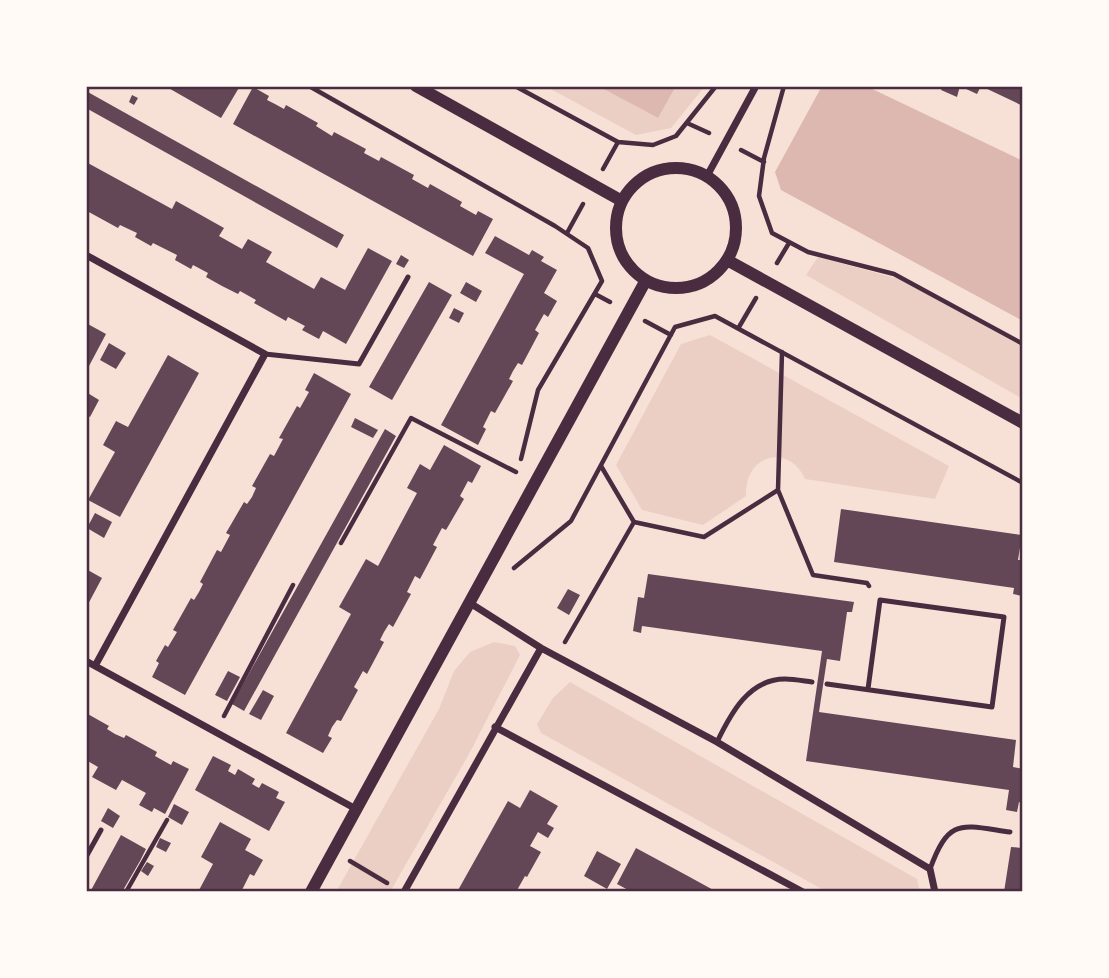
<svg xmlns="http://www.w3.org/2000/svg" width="1109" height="978" font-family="'Archivo Narrow',sans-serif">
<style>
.green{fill:#ebcfc5}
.water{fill:#dcb8b0}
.building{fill:#644757}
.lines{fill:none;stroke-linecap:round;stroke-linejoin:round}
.path{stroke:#4a2c40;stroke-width:4.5}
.service{stroke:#4a2c40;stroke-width:5}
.minor{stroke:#4a2c40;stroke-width:7}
.tertiary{stroke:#4a2c40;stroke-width:12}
.neatline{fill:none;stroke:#4a2c40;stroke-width:2.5}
</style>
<rect width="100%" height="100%" fill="#f7e1d7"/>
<path class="green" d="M545 86H598L658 118 676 86H705L671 128 636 135Z
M818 257 899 279 1023 347V399L806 275Z
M710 335 949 466 935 499 805 479C789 443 744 454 746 496L703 525 642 510 616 465 681 344Z
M494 642 515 646 520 655 469 754 390 892H336L439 709 454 671 470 652Z
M570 682 917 879 920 892H827L541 733 537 724 553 698Z"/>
<path class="water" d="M598 86H676L658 118Z
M822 86H866L1023 161V321L781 190 775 172Z"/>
<path class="building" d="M165 86H240L221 118Z
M943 86H960L957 97 941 90Z
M965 86H1023V106L981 86 977 94 964 88Z
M253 87 269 96 267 100 275 104 284 109 286 105 318 123 316 126 332 136 334 132 366 149 364 153 379 161 381 157 414 175 412 179 428 188 430 184 462 202 460 206 476 215 478 211 493 219 473 256 233 124Z
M86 91 344 235 337 248 86 108Z
M132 95 138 98 134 105 129 102Z
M86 162 172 209 176 201 224 228 219 236 242 249 248 239 272 252 266 262 314 289 321 277 345 290 368 248 392 261 346 344 323 331 319 339 302 330 305 326 288 317 286 321 254 303 256 300 240 291 238 294 222 286 206 277 208 273 193 265 191 269 175 260 177 255 153 243 151 246 135 237 137 233 120 225 118 228 87 211 89 208 86 206Z
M495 236 529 255 532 250 544 257 541 261 557 270 544 293 557 301 548 317 544 314 535 330 539 333 522 365 518 363 513 371 509 379 513 381 495 413 491 411 483 427 486 429 478 445 441 425 524 274 485 253Z
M401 255 409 260 404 268 396 264Z
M429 282 452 295 392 400 369 387Z
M466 282 482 291 476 302 460 293Z
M454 308 464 313 459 323 449 318Z
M86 323 106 334 89 366 86 364Z
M109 343 126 353 116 369 100 360Z
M168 355 199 373 120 517 88 500 115 452 103 445 116 421 128 427Z
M314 373 351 394 185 695 152 677 159 663 156 661 165 645 168 647 177 632 173 630 191 598 194 600 199 592 203 584 200 582 217 550 221 552 230 535 226 533 244 502 247 504 252 497 256 488 252 486 270 454 274 456 283 439 279 438 297 406 300 408 309 392 305 390Z
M86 392 99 400 90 417 86 415Z
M355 418 378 430 373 438 351 427Z
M385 429 396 436 244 711 232 704Z
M444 445 481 466 472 483 468 481 460 496 464 499 446 530 442 528 433 545 437 547 420 579 415 576 407 592 411 594 393 627 389 624 384 632 380 640 384 642 367 674 363 671 354 687 358 690 341 721 337 720 332 727 328 736 332 738 323 753 286 733 351 614 339 607 366 559 378 566 417 493 407 488 420 464 430 470Z
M841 509 1022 535 1018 560H1023L1022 596 1013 594 1014 588 834 562Z
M95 513 112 522 104 538 87 528Z
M86 569 102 578 86 608Z
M648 574 854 602 852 612H847L840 661 827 659 819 712 1016 740 1013 767 1023 769V803L1019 802 1017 812 1006 810 1009 790 806 761 822 651 642 626 641 633 633 631 638 597 644 598Z
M568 589 580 595 569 615 557 608Z
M228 671 240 677 227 701 215 695Z
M263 690 274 696 261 720 249 714Z
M86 713 109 726 107 729 115 734 124 738 126 735 157 752 155 756 171 765 173 761 189 769 165 814 154 808 152 812 139 805 146 793 122 780 116 790 92 777 98 767 86 760Z
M213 756 231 765 228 771 235 775 238 769 255 779 252 784 259 788 262 783 279 792 276 798 285 802 269 831 195 790Z
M530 790 558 806 547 824 554 828 548 838 538 832 530 846 541 852 527 877 525 876 516 892H457L508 801 520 808Z
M174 804 189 812 182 825 168 817Z
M108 808 120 816 113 828 101 821Z
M220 822 251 839 245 850 263 860 254 876 250 874 242 890 245 892H198L213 864 201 857Z
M121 835 146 849 140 861 122 892H90Z
M160 838 171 843 166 852 156 847Z
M1011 847 1023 848V892H1004Z
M636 848 686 875 717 892H632L617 884Z
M597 851 621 864 607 889 584 876Z
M147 862 154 866 148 876 141 871Z"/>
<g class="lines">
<path class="path" d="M309 86 555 226 588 248 602 281 538 390 521 459
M515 86 618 142 653 145 676 136 716 86
M784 86 764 158 759 196 772 233 808 252 894 274 1023 344
M687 123 709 133
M741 150 764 162
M603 169 618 142
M567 233 583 204
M777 263 789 243
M595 294 610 302
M645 321 671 335
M739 327 756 298
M601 466 634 522 704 537 778 490 782 352
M778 490 813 575 867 583 869 586
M341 543 411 418 516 472
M514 568 571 521 675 327 715 316 1023 483
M565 642 634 522
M224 716 293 585
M350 861 387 883
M126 892 167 820"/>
<path class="service" d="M265 354 359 364 408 277
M827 684 992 707 1004 617 880 600 868 689
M717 742C731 713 749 679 785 679 794 679 804 681 812 682
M86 857 101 830
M930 869C949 817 961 825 1010 832"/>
<path class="minor" d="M707 176 756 86
M86 255 265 354 95 666
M470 603 541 648 717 742 930 869 935 892
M86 661 356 809
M495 727 803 892
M404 892 541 648"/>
<path class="tertiary" d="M416 86 622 201
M616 228a60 60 0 1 1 120 0a60 60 0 1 1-120 0Z
M727 260 1023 423
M311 892 646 280"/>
</g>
<rect width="1109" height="978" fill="none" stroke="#fffaf5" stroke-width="175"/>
<rect x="88" y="88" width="933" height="802" class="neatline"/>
</svg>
